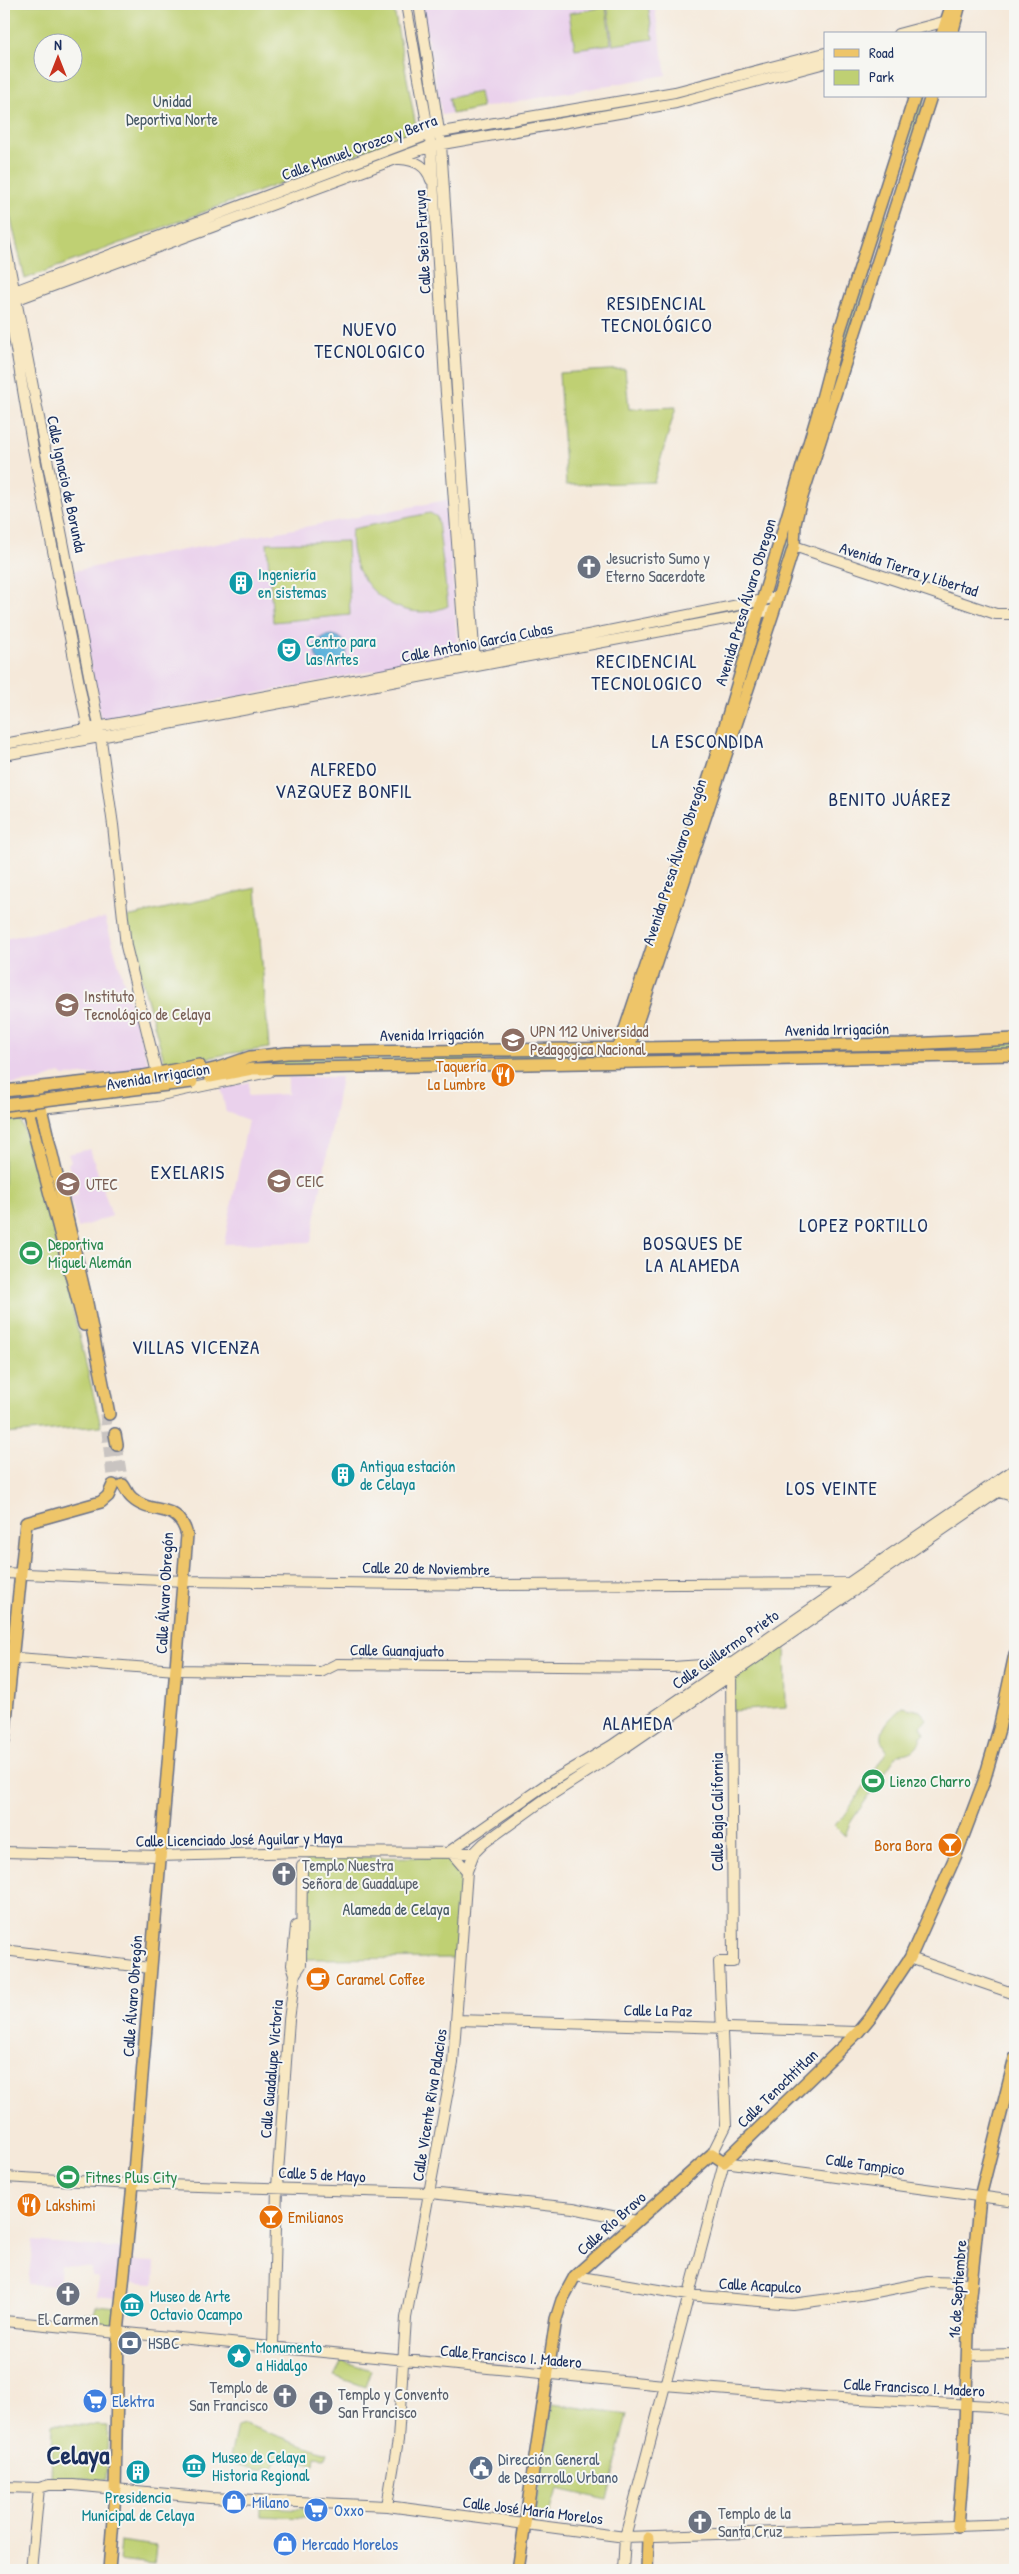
<svg xmlns="http://www.w3.org/2000/svg" width="1019" height="2574" font-family="'Patrick Hand',sans-serif">
<style>
.built{fill:#ead1ec}
.green{fill:#bfd073;stroke:#6d8068;fill-rule:evenodd}
.water{fill:#5fb2db;stroke:#3d709c}
.lines{fill:none;stroke-linecap:round;stroke-linejoin:round}
.primary-tunnel{stroke:#c9c4c1;stroke-width:11;stroke-dasharray:11 5.5;stroke-linecap:butt}
.secondary-casing{stroke:#677089;stroke-width:12}
.primary-casing{stroke:#677089;stroke-width:14}
.secondary{stroke:#f8e8c3;stroke-width:10}
.primary{stroke:#eec569;stroke-width:11}
.primary-bridge-casing{stroke:#677089;stroke-width:14;stroke-linecap:butt}
.primary-bridge{stroke:#eec569;stroke-width:11}
.labels{text-anchor:middle;stroke-width:4;stroke-linejoin:round;paint-order:stroke}
.park-label{font-size:16px;fill:#445763;stroke:#f6f6f2}
.street-label{font-size:16px;fill:#1b2f5e;stroke:#f6f6f2}
.worship-label{font-size:16px;fill:#5b616d;stroke:#f6f6f2;text-anchor:start}
.culture-label{font-size:16px;fill:#0d838f;stroke:#f6f6f2;text-anchor:start}
.education-label{font-size:16px;fill:#785e54;stroke:#f6f6f2;text-anchor:start}
.food-label{font-size:16px;fill:#c56008;stroke:#f6f6f2;text-anchor:start}
.leisure-label{font-size:16px;fill:#27864d;stroke:#f6f6f2;text-anchor:start}
.service-label{font-size:16px;fill:#4e5e75;stroke:#f6f6f2;text-anchor:start}
.shop-label{font-size:16px;fill:#366cbe;stroke:#f6f6f2;text-anchor:start}
.quarter-label{font-size:19px;letter-spacing:1px;fill:#1b2f5e;stroke:#f6f6f2}
.town-label{font-size:26px;font-weight:bold;fill:#1b2f5e;stroke:#f6f6f2}
</style>
<rect width="100%" height="100%" fill="#f6f6f2"/>
<filter id="ink" filterUnits="userSpaceOnUse"><feTurbulence type="fractalNoise" baseFrequency=".02" numOctaves="2"/><feDisplacementMap in="SourceGraphic" scale="10" xChannelSelector="R" yChannelSelector="G"/><feConvolveMatrix kernelMatrix="1 2 1 2 8 2 1 2 1" color-interpolation-filters="sRGB"/></filter>
<filter id="wash" filterUnits="userSpaceOnUse"><feTurbulence type="fractalNoise" baseFrequency=".0096" numOctaves="4" result="noise"/><feDisplacementMap in="SourceGraphic" scale="20" xChannelSelector="R" yChannelSelector="G"/><feGaussianBlur stdDeviation="1.12" result="paint"/><feColorMatrix in="noise" values="0 0 0 0 0 0 0 0 0 0 0 0 0 0 0 0 0 1.4 0 .05"/><feComposite in="paint" operator="in"/></filter>
<g filter="url(#wash)">
<rect width="100%" height="100%" fill="#f5e9da"/>
<path class="built" d="M421 4H654L666 75 442 115Z
M447 500 458 654 270 691 101 721 73 571Z
M105 918 150 1071 64 1076 60 1073 39 1081 4 1085V939Z
M288 1077H341L311 1242 224 1244 248 1120 226 1112 221 1089 249 1082V1096L288 1094Z
M90 1149 112 1216 78 1228 70 1197 78 1195V1192L68 1164 71 1161 68 1154Z
M33 2241 122 2249 117 2298 97 2296 99 2279 92 2276V2268L61 2266 59 2286 28 2284Z
M129 2261 155 2262 154 2284 127 2282Z"/>
<path class="green" d="M4 4H393L417 132 25 279 4 190ZM42 42H72V72H42Z
M607 4H648L653 39 613 45Z
M606 7 611 44 575 49 569 13Z
M763 73 670 100 445 140V137L672 96Z
M479 92 482 108 452 114 449 98Z
M916 96H926L890 205 886 201Z
M881 212 887 215 776 594 771 595 784 550 785 536Z
M625 369 629 409 676 407 654 482 566 485 559 373Z
M430 513 437 517 438 521 448 606C398 629 345 581 352 529Z
M347 541 350 615 273 622 267 543Z
M256 888 269 1048 227 1054 166 1067 137 963 127 917Z
M1015 1042V1050L634 1058 632 1055Z
M598 1052V1056L548 1057 527 1060 227 1068 262 1058Z
M20 1117 48 1208 101 1426 4 1434V1119Z
M785 1638 786 1707 732 1711 733 1676Z
M903 1707 920 1711 927 1719 921 1726 925 1734 921 1736C919 1750 911 1754 898 1754L850 1823 845 1836 834 1825 843 1818 887 1751C874 1732 888 1720 903 1707Z
M450 1857 459 1863 462 1874 460 1952 455 1958 304 1959 307 1858Z
M96 2305 117 2307 113 2328 66 2322 67 2313 94 2314Z
M342 2361 371 2370 365 2387 334 2376Z
M552 2404 627 2414 607 2500 557 2489 550 2514 543 2516 534 2514Z
M53 2424 108 2426 106 2480 51 2478Z
M244 2424 327 2453 325 2458 315 2457 314 2465 278 2458 272 2468 264 2467 262 2471 229 2462 237 2426Z
M261 2507 307 2509V2518L261 2516Z
M120 2541 156 2546 154 2564 118 2560Z"/>
<path class="water" d="M315 651a16 16 0 1 1 32 0a16 16 0 1 1-32 0Z"/>
</g>
<g filter="url(#ink)">
<g class="lines">
<path class="primary-tunnel" d="M105 1414 113 1485
M117 1445 123 1485"/>
<defs>
<path id="secondary" d="M406 4 431 146 445 380 465 651 470 664
M419 4 441 144 475 665
M898 34 947 21 953 22
M400 159C415 160 426 165 431 180
M4 238 99 726 113 825 126 946 157 1073
M4 279 32 443 89 735
M4 295 430 134 675 92 825 53
M4 304 431 146 676 103 825 63
M794 546 996 614H1015
M4 744 468 659 778 597
M4 755 774 610
M40 1108 156 1096 269 1072
M999 1492 1009 1495 1015 1500
M4 1573 184 1581 481 1585 847 1583 854 1591
M4 1657 176 1670 321 1672 337 1664 673 1667 731 1663 733 1962H719L726 2126 712 2154
M4 1852 159 1856 304 1852 474 1853
M467 1871 450 1851 545 1785 611 1746 1015 1469
M4 1950 150 1968
M910 1958 1015 1994
M295 1974 292 1965 296 1926
M457 2020 858 2032
M4 2177 133 2184 430 2193 573 2208 636 2221
M575 2276 688 2295 792 2304 860 2295 928 2282 972 2283
M4 2321 664 2385 805 2396 991 2406 1015 2411
M273 2346 277 2187 289 2020 295 1974 301 1965 302 1866
M968 2355 1015 2354
M4 2487 39 2488 49 2485H73L210 2498 387 2506 625 2537 1015 2524
M387 2506 398 2440 406 2318 453 2063 467 1871 474 1853 484 1843 545 1799 623 1749 1015 1480
M31 2570 39 2488
M623 2570 625 2537 724 2162 1015 2201"/>
<path id="primary" d="M942 34 952 4
M952 34 960 4
M614 1062 713 766 820 406 840 330 915 96
M624 1062 774 610 794 546 795 524 800 503 931 96
M190 1075 218 1068 250 1057 287 1053 909 1044 1015 1039
M210 1077 252 1069 1015 1055
M36 1087 86 1298 109 1414
M4 1091 143 1076 199 1065
M28 1110 84 1325
M4 1112 34 1109
M115 1434 117 1445
M4 1740 26 1523 101 1502 108 1496 113 1485
M958 2526 964 2454 969 2305 980 2197 1015 2058
M109 2570 115 2494 118 2333 133 2184 187 1535C178 1500 152 1517 132 1498 128 1495 126 1489 123 1485
M518 2570 556 2319 562 2300 575 2276 712 2154 724 2162 858 2032 872 2015 910 1958 956 1855 984 1781 999 1729 1015 1654
M647 2570 648 2538"/>
</defs>
<use href="#secondary" class="secondary-casing"/>
<use href="#primary" class="primary-casing"/>
<use href="#secondary" class="secondary"/>
<use href="#primary" class="primary"/>
<defs>
<path id="primary-bridge" d="M4 1105 192 1082"/>
</defs>
<use href="#primary-bridge" class="primary-bridge-casing"/>
<use href="#primary-bridge" class="primary-bridge"/>
</g>
</g>
<defs>
<symbol id="church-disc" viewBox="-11 -11 22 22"><circle r="9.5" fill="#6b7280" stroke="#f6f6f2"/><path d="M-1.2-6h2.4v3.5h3.3v2.4h-3.3V6h-2.4V-.1h-3.3v-2.4h3.3Z" fill="#fff"/></symbol>
<symbol id="building-disc" viewBox="-11 -11 22 22"><circle r="9.5" fill="#0f9aa8" stroke="#f6f6f2"/><path d="M-4-6H4V6H1V3H-1V6H-4ZM-2.5-4.3h1.7v1.8h-1.7ZM.8-4.3h1.7v1.8H.8ZM-2.5-1h1.7V.8h-1.7ZM.8-1h1.7V.8H.8Z" fill="#fff"/></symbol>
<symbol id="theatre-disc" viewBox="-11 -11 22 22"><circle r="9.5" fill="#0f9aa8" stroke="#f6f6f2"/><path d="M-5-5.5Q0-4 5-5.5V0Q5 5 0 6Q-5 5-5 0ZM-3.3-2.5H-1v1.5H-3.3ZM1-2.5H3.3v1.5H1ZM-2.8 1Q0 5.5 2.8 1Z" fill="#fff"/></symbol>
<symbol id="university-disc" viewBox="-11 -11 22 22"><circle r="9.5" fill="#8d6e63" stroke="#f6f6f2"/><path d="M0-5L7-2L0 1L-7-2ZM-4 1L0 2.5L4 1V4Q0 6-4 4Z" fill="#fff"/></symbol>
<symbol id="restaurant-disc" viewBox="-11 -11 22 22"><circle r="9.5" fill="#e8710a" stroke="#f6f6f2"/><path d="M-5-6h1v4h1v-4h1v4h1v-4h1v5L-1.5 .5V6h-2V.5L-5-1ZM5-6V6H3V1.5H1.5Q1.5-4 5-6Z" fill="#fff"/></symbol>
<symbol id="school-disc" viewBox="-11 -11 22 22"><circle r="9.5" fill="#8d6e63" stroke="#f6f6f2"/><path d="M0-5L7-2L0 1L-7-2ZM-4 1L0 2.5L4 1V4Q0 6-4 4Z" fill="#fff"/></symbol>
<symbol id="stadium-disc" viewBox="-11 -11 22 22"><circle r="9.5" fill="#2e9e5b" stroke="#f6f6f2"/><path d="M0-5a6.5 5 0 1 0 0 10a6.5 5 0 1 0 0-10ZM-3.5-1.8h7v3.6h-7Z" fill="#fff"/></symbol>
<symbol id="bar-disc" viewBox="-11 -11 22 22"><circle r="9.5" fill="#e8710a" stroke="#f6f6f2"/><path d="M-6-5H6L.8 .8V4.5H3.5V6h-7V4.5H-.8V.8Z" fill="#fff"/></symbol>
<symbol id="cafe-disc" viewBox="-11 -11 22 22"><circle r="9.5" fill="#e8710a" stroke="#f6f6f2"/><path d="M-5.5-4.5H6V0H3Q3 3.5 0 3.5H-2.5Q-5.5 3.5-5.5 0ZM3-3.2v2h1.7v-2ZM-6 4.5H4V6H-6Z" fill="#fff"/></symbol>
<symbol id="museum-disc" viewBox="-11 -11 22 22"><circle r="9.5" fill="#0f9aa8" stroke="#f6f6f2"/><path d="M0-6L6-3V-2H-6V-3ZM-5-1h2V3h-2ZM-1-1h2V3h-2ZM3-1h2V3H3ZM-6 4H6V6H-6Z" fill="#fff"/></symbol>
<symbol id="bank-disc" viewBox="-11 -11 22 22"><circle r="9.5" fill="#5c6f8a" stroke="#f6f6f2"/><path d="M-6-4H6V4H-6ZM0-2.3a2.3 2.3 0 1 0 0 4.6a2.3 2.3 0 1 0 0-4.6Z" fill="#fff"/></symbol>
<symbol id="sight-disc" viewBox="-11 -11 22 22"><circle r="9.5" fill="#0f9aa8" stroke="#f6f6f2"/><path d="M0-6L1.8-2.2L6-1.7L2.9 1.2L3.7 5.4L0 3.3L-3.7 5.4L-2.9 1.2L-6-1.7L-1.8-2.2Z" fill="#fff"/></symbol>
<symbol id="supermarket-disc" viewBox="-11 -11 22 22"><circle r="9.5" fill="#3f7fe0" stroke="#f6f6f2"/><path d="M-6-5.5h2.5l.6 2H6L4.5 2H-2.5L-4.4-4H-6ZM-1.5 3.2a1.3 1.3 0 1 0 .1 0ZM3 3.2a1.3 1.3 0 1 0 .1 0Z" fill="#fff"/></symbol>
<symbol id="civic-disc" viewBox="-11 -11 22 22"><circle r="9.5" fill="#5c6f8a" stroke="#f6f6f2"/><path d="M-.6-6.5H3V-4.5H.6V-3L4-1V1h2V6H-6V1h2V-1L-.6-3ZM-1.2 2.5V6h2.4V2.5Z" fill="#fff"/></symbol>
<symbol id="shop-disc" viewBox="-11 -11 22 22"><circle r="9.5" fill="#3f7fe0" stroke="#f6f6f2"/><path d="M-5-2.5h2.3a2.7 3.5 0 0 1 5.4 0H5L5.5 6h-11ZM-1.5-2.5h3a1.5 2.3 0 0 0-3 0Z" fill="#fff"/></symbol>
</defs>
<g fill-rule="evenodd">
<use href="#church-disc" x="575" y="553" width="28" height="28"/>
<use href="#building-disc" x="227" y="569" width="28" height="28"/>
<use href="#theatre-disc" x="275" y="636" width="28" height="28"/>
<use href="#university-disc" x="53" y="991" width="28" height="28"/>
<use href="#university-disc" x="499" y="1026" width="28" height="28"/>
<use href="#restaurant-disc" x="489" y="1061" width="28" height="28"/>
<use href="#school-disc" x="265" y="1167" width="28" height="28"/>
<use href="#university-disc" x="54" y="1170" width="28" height="28"/>
<use href="#stadium-disc" x="17" y="1239" width="28" height="28"/>
<use href="#building-disc" x="329" y="1461" width="28" height="28"/>
<use href="#stadium-disc" x="859" y="1767" width="28" height="28"/>
<use href="#bar-disc" x="936" y="1831" width="28" height="28"/>
<use href="#church-disc" x="270" y="1860" width="28" height="28"/>
<use href="#cafe-disc" x="304" y="1965" width="28" height="28"/>
<use href="#stadium-disc" x="54" y="2163" width="28" height="28"/>
<use href="#restaurant-disc" x="15" y="2191" width="28" height="28"/>
<use href="#bar-disc" x="257" y="2203" width="28" height="28"/>
<use href="#church-disc" x="54" y="2280" width="28" height="28"/>
<use href="#museum-disc" x="118" y="2291" width="28" height="28"/>
<use href="#bank-disc" x="116" y="2329" width="28" height="28"/>
<use href="#sight-disc" x="225" y="2342" width="28" height="28"/>
<use href="#church-disc" x="271" y="2382" width="28" height="28"/>
<use href="#supermarket-disc" x="81" y="2387" width="28" height="28"/>
<use href="#church-disc" x="307" y="2389" width="28" height="28"/>
<use href="#museum-disc" x="180" y="2452" width="28" height="28"/>
<use href="#civic-disc" x="467" y="2454" width="28" height="28"/>
<use href="#building-disc" x="124" y="2458" width="28" height="28"/>
<use href="#shop-disc" x="220" y="2488" width="28" height="28"/>
<use href="#supermarket-disc" x="302" y="2496" width="28" height="28"/>
<use href="#church-disc" x="686" y="2508" width="28" height="28"/>
<use href="#shop-disc" x="271" y="2530" width="28" height="28"/>
</g>
<g class="labels">
<g class="park-label">
<text x="172" y="107">Unidad<tspan x="172" dy="18">Deportiva Norte</tspan></text>
<text x="396" y="1915">Alameda de Celaya</text>
</g>
<g class="street-label">
<text transform="translate(359 147) rotate(-20)" y="6">Calle Manuel Orozco y Berra</text>
<text transform="translate(422 242) rotate(-93)" y="6">Calle Seizo Furuya</text>
<text transform="translate(67 484) rotate(78)" y="6">Calle Ignacio de Borunda</text>
<text transform="translate(909 569) rotate(18)" y="6">Avenida Tierra y Libertad</text>
<text transform="translate(745 602) rotate(-73)" y="6">Avenida Presa Álvaro Obregon</text>
<text transform="translate(477 642) rotate(-11)" y="6">Calle Antonio García Cubas</text>
<text transform="translate(674 862) rotate(-72)" y="6">Avenida Presa Álvaro Obregón</text>
<text transform="translate(837 1029) rotate(-1)" y="6">Avenida Irrigación</text>
<text transform="translate(432 1034) rotate(-1)" y="6">Avenida Irrigación</text>
<text transform="translate(158 1076) rotate(-9)" y="6">Avenida Irrigacion</text>
<text transform="translate(426 1568) rotate(1)" y="6">Calle 20 de Noviembre</text>
<text transform="translate(164 1593) rotate(-87)" y="6">Calle Álvaro Obregón</text>
<text transform="translate(725 1649) rotate(-35)" y="6">Calle Guillermo Prieto</text>
<text transform="translate(397 1650) rotate(1)" y="6">Calle Guanajuato</text>
<text transform="translate(717 1812) rotate(-90)" y="6">Calle Baja California</text>
<text transform="translate(239 1839) rotate(-1)" y="6">Calle Licenciado José Aguilar y Maya</text>
<text transform="translate(132 1996) rotate(-86)" y="6">Calle Álvaro Obregón</text>
<text transform="translate(658 2010) rotate(1)" y="6">Calle La Paz</text>
<text transform="translate(271 2069) rotate(-85)" y="6">Calle Guadalupe Victoria</text>
<text transform="translate(777 2088) rotate(-44)" y="6">Calle Tenochtitlan</text>
<text transform="translate(429 2105) rotate(-81)" y="6">Calle Vicente Riva Palacios</text>
<text transform="translate(865 2164) rotate(8)" y="6">Calle Tampico</text>
<text transform="translate(322 2174) rotate(3)" y="6">Calle 5 de Mayo</text>
<text transform="translate(611 2223) rotate(-42)" y="6">Calle Río Bravo</text>
<text transform="translate(760 2285) rotate(3)" y="6">Calle Acapulco</text>
<text transform="translate(957 2289) rotate(-86)" y="6">16 de Septiembre</text>
<text transform="translate(511 2356) rotate(5)" y="6">Calle Francisco I. Madero</text>
<text transform="translate(914 2387) rotate(3)" y="6">Calle Francisco I. Madero</text>
<text transform="translate(533 2510) rotate(7)" y="6">Calle José María Morelos</text>
</g>
<g class="worship-label">
<text x="606" y="564">Jesucristo Sumo y<tspan x="606" dy="18">Eterno Sacerdote</tspan></text>
<text x="302" y="1871">Templo Nuestra<tspan x="302" dy="18">Señora de Guadalupe</tspan></text>
<text x="68" y="2325" text-anchor="middle">El Carmen</text>
<text x="268" y="2393" text-anchor="end">Templo de<tspan x="268" dy="18">San Francisco</tspan></text>
<text x="338" y="2400">Templo y Convento<tspan x="338" dy="18">San Francisco</tspan></text>
<text x="718" y="2519">Templo de la<tspan x="718" dy="18">Santa Cruz</tspan></text>
</g>
<g class="culture-label">
<text x="258" y="580">Ingeniería<tspan x="258" dy="18">en sistemas</tspan></text>
<text x="306" y="647">Centro para<tspan x="306" dy="18">las Artes</tspan></text>
<text x="360" y="1472">Antigua estación<tspan x="360" dy="18">de Celaya</tspan></text>
<text x="150" y="2302">Museo de Arte<tspan x="150" dy="18">Octavio Ocampo</tspan></text>
<text x="256" y="2353">Monumento<tspan x="256" dy="18">a Hidalgo</tspan></text>
<text x="212" y="2463">Museo de Celaya<tspan x="212" dy="18">Historia Regional</tspan></text>
<text x="138" y="2503" text-anchor="middle">Presidencia<tspan x="138" dy="18">Municipal de Celaya</tspan></text>
</g>
<g class="education-label">
<text x="84" y="1002">Instituto<tspan x="84" dy="18">Tecnológico de Celaya</tspan></text>
<text x="530" y="1037">UPN 112 Universidad<tspan x="530" dy="18">Pedagogica Nacional</tspan></text>
<text x="296" y="1187">CEIC</text>
<text x="86" y="1190">UTEC</text>
</g>
<g class="food-label">
<text x="486" y="1072" text-anchor="end">Taquería<tspan x="486" dy="18">La Lumbre</tspan></text>
<text x="932" y="1851" text-anchor="end">Bora Bora</text>
<text x="336" y="1985">Caramel Coffee</text>
<text x="46" y="2211">Lakshimi</text>
<text x="288" y="2223">Emilianos</text>
</g>
<g class="leisure-label">
<text x="48" y="1250">Deportiva<tspan x="48" dy="18">Miguel Alemán</tspan></text>
<text x="890" y="1787">Lienzo Charro</text>
<text x="86" y="2183">Fitnes Plus City</text>
</g>
<g class="service-label">
<text x="148" y="2349">HSBC</text>
<text x="498" y="2465">Dirección General<tspan x="498" dy="18">de Desarrollo Urbano</tspan></text>
</g>
<g class="shop-label">
<text x="112" y="2407">Elektra</text>
<text x="252" y="2508">Milano</text>
<text x="334" y="2516">Oxxo</text>
<text x="302" y="2550">Mercado Morelos</text>
</g>
<g class="quarter-label">
<text x="657" y="310">RESIDENCIAL<tspan x="657" dy="22">TECNOLÓGICO</tspan></text>
<text x="370" y="336">NUEVO<tspan x="370" dy="22">TECNOLOGICO</tspan></text>
<text x="647" y="668">RECIDENCIAL<tspan x="647" dy="22">TECNOLOGICO</tspan></text>
<text x="708" y="748">LA ESCONDIDA</text>
<text x="344" y="776">ALFREDO<tspan x="344" dy="22">VAZQUEZ BONFIL</tspan></text>
<text x="890" y="806">BENITO JUÁREZ</text>
<text x="188" y="1179">EXELARIS</text>
<text x="864" y="1232">LOPEZ PORTILLO</text>
<text x="693" y="1250">BOSQUES DE<tspan x="693" dy="22">LA ALAMEDA</tspan></text>
<text x="196" y="1354">VILLAS VICENZA</text>
<text x="832" y="1495">LOS VEINTE</text>
<text x="638" y="1730">ALAMEDA</text>
</g>
<g class="town-label">
<text x="78" y="2464">Celaya</text>
</g>
</g>
<rect width="1019" height="2574" fill="none" stroke="#f6f6f2" stroke-width="20"/>
<rect x="824" y="32" width="162" height="65" fill="#f6f6f2" stroke="#9ea6b7"/>
<rect x="834" y="49" width="25" height="8" fill="#eec569" stroke="#9ea6b7"/>
<text x="869" y="58" font-size="15" fill="#1b2f5e">Road</text>
<rect x="834" y="70" width="25" height="15" fill="#bfd073" stroke="#9ea6b7"/>
<text x="869" y="82" font-size="15" fill="#1b2f5e">Park</text>
<g transform="translate(58 58)"><circle r="24" fill="#f6f6f2" stroke="#9ea6b7"/>
<path d="M0-4L9 19L0 12L-9 19Z" fill="#c8321e"/>
<text y="-8" font-size="14" font-weight="bold" text-anchor="middle" fill="#1b2f5e">N</text>
</g>
</svg>
